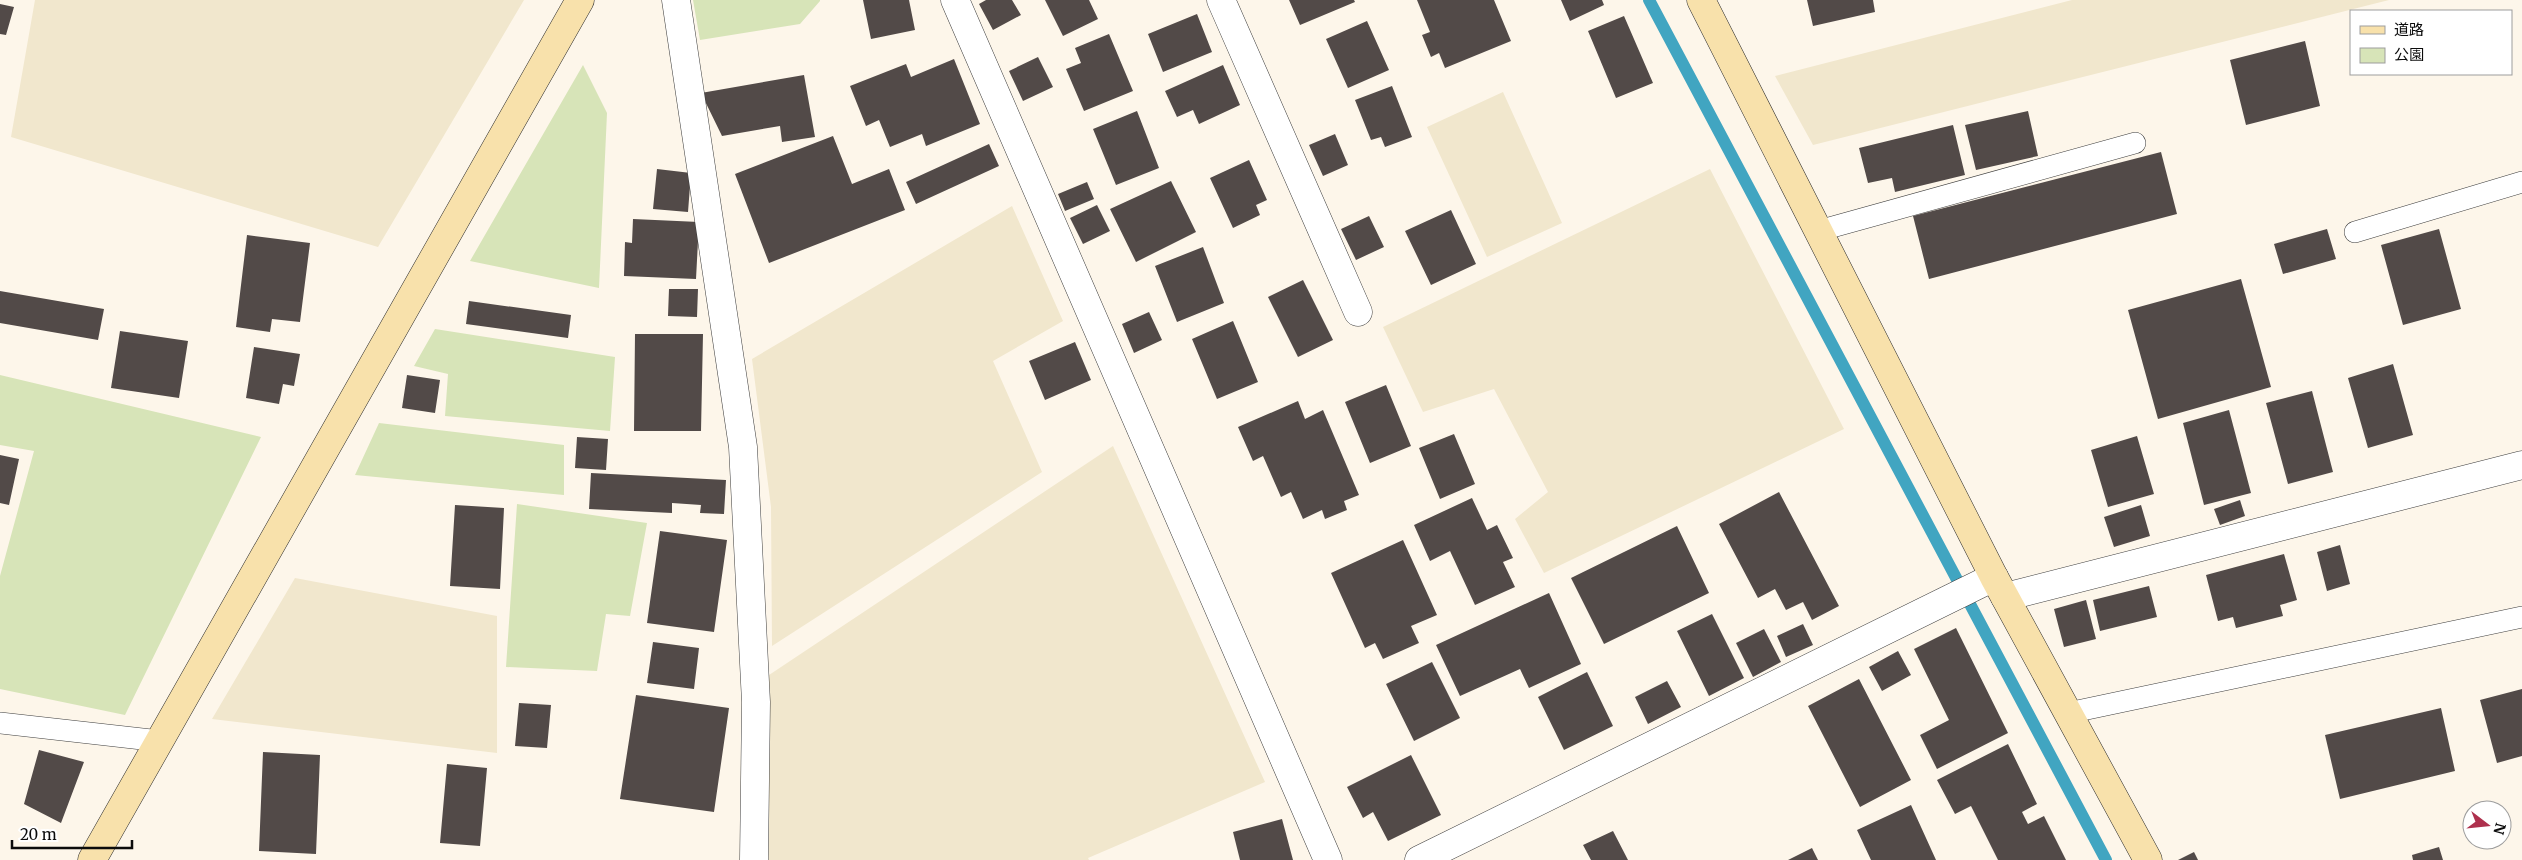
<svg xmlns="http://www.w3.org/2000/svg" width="2522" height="860" font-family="Merriweather,'Noto Sans JP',serif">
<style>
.farmland{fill:#f1e7cd}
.green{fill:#d7e4b8}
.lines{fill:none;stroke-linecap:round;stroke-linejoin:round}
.stream{stroke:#41a5c1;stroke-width:12}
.building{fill:#524a48}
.lane-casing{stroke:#3e3e3e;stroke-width:22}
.street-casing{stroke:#3e3e3e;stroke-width:29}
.secondary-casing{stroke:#2d2d2d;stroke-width:29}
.lane{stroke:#fff;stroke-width:21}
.street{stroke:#fff;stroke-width:28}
.secondary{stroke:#f8e1ab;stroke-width:28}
</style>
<rect width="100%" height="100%" fill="#fdf6ea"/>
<path class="farmland" d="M35 0H524L378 247 11 137Z
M2072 0H2389L1813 145 1775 76Z
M1503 92 1562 223 1487 257 1427 127Z
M1710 169 1844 429 1544 573 1515 519 1548 492 1494 389 1423 412 1383 327Z
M1012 206 1063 321 993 361 1042 472 772 646 771 507 752 359Z
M1113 446 1265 782 1088 858 1089 860H769V675Z
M295 578 497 616V753L212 719Z"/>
<path class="green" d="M693 0H820V1L800 24 700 40Z
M583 65 607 113 599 288 470 261Z
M435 329 615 357 610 431 445 416 448 374 414 366Z
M0 375 261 437 125 715 0 689V576L34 451 0 445Z
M379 423 564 445V495L355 475Z
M517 504 647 523 630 616 606 614 597 671 506 667Z"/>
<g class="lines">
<path class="stream" d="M1649 0 2106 860"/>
</g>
<path class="building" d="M863 0H909L915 30 871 39Z
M986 0H1012L1021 15 993 30 979 4Z
M1045 0H1089L1098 19 1063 36Z
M1289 0H1354L1355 2 1300 25Z
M1417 0H1494L1511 41 1445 68 1439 53 1431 57 1422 35 1430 32Z
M1561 0H1602L1604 5 1570 21Z
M1807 0H1873L1875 12 1813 26Z
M0 4 14 7 6 35 0 34Z
M1197 14 1212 52 1163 72 1148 34Z
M1624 16 1653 83 1616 98 1588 31Z
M1367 21 1389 70 1348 88 1326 39Z
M1109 34 1133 91 1084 111 1066 69 1081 63 1075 48Z
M2305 41 2320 106 2246 125 2230 60Z
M1038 57 1053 87 1023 101 1009 71Z
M954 59 980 124 926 146 922 134 890 147 879 120 866 126 850 86 906 64 911 77Z
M1223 65 1240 105 1199 124 1193 110 1177 117 1165 91Z
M804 75 815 137 782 142 780 126 722 136 701 93Z
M1392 86 1412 137 1385 147 1381 137 1371 140 1355 100Z
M1137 111 1159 168 1116 185 1093 129Z
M2028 111 2038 156 1976 170 1965 125Z
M1953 125 1965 175 1895 192 1892 178 1868 183 1859 148Z
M1335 134 1348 165 1323 176 1309 145Z
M833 136 852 184 889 169 905 210 769 263 735 174Z
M989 144 999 166 916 204 906 182Z
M2161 152 2177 214 1929 279 1913 216Z
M1249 160 1267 200 1256 205 1260 215 1233 228 1210 178Z
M657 169 691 173 688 212 653 209Z
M1171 181 1196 232 1136 262 1110 209Z
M1087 182 1094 199 1065 211 1058 194Z
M1097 205 1110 231 1083 244 1070 218Z
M1451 210 1476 264 1431 285 1405 231Z
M1369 216 1384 247 1356 260 1341 229Z
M633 219 699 222 696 279 624 276 625 242 632 243Z
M2327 229 2336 259 2283 274 2274 244Z
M2439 229 2461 309 2403 325 2381 245Z
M247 235 310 243 300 322 272 319 270 332 236 327Z
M1203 247 1224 303 1177 322 1155 266Z
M2241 279 2271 387 2158 419 2128 310Z
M1303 280 1333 340 1298 357 1268 297Z
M669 289H698L697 317 668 316Z
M0 291 104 309 98 340 0 323Z
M469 301 571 315 568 338 466 324Z
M1149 312 1162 340 1134 353 1122 324Z
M1233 321 1258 382 1217 399 1192 339Z
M120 331 188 341 179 398 111 388Z
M635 334H703L701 431H634Z
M1075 342 1091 380 1045 400 1029 361Z
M254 347 300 354 294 386 283 384 279 404 246 398Z
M2393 364 2413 435 2368 448 2348 378Z
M407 375 440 380 435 413 402 408Z
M1386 385 1411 446 1370 463 1345 402Z
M2312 391 2333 472 2288 484 2266 403Z
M1298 401 1305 419 1323 410 1359 495 1344 501 1347 510 1325 519 1322 510 1303 519 1291 492 1281 497 1263 456 1253 461 1238 427Z
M2229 410 2251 493 2204 505 2183 423Z
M1454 434 1475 484 1440 499 1419 448Z
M2137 436 2154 494 2108 507 2091 450Z
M577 437 608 439 606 470 575 468Z
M0 455 19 459 9 505 0 503Z
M591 473 726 480 724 514 700 513 701 505 672 503V513L589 509Z
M1779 492 1839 606 1812 620 1803 602 1786 610 1775 589 1758 598 1719 524Z
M1472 498 1487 530 1497 525 1513 558 1503 562 1515 587 1475 605 1450 551 1430 561 1414 525Z
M2240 500 2245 516 2220 525 2214 509Z
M455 505 504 508 500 589 450 586Z
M2141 505 2150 536 2114 547 2104 517Z
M1677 526 1709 593 1604 644 1571 578Z
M660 531 727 540 714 632 647 623Z
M1403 540 1437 615 1411 626 1419 643 1383 659 1375 643 1365 648 1331 573Z
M2340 545 2350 584 2327 591 2317 552Z
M2284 554 2297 600 2280 605 2283 616 2236 628 2233 617 2218 621 2206 575Z
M2149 586 2157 617 2100 631 2093 600Z
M1549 593 1581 664 1529 688 1520 669 1460 696 1436 645Z
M2086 600 2096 639 2064 647 2054 609Z
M1712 614 1744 678 1709 696 1677 631Z
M1803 624 1813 645 1786 657 1777 636Z
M1956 628 2008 733 1937 769 1920 735 1949 720 1914 649Z
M1764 629 1781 662 1753 677 1736 643Z
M653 642 699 648 694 689 647 683Z
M1898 651 1911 675 1882 691 1869 667Z
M1432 662 1460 718 1414 741 1386 684Z
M1587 672 1613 726 1564 750 1538 697Z
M1859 679 1911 780 1860 807 1808 706Z
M1667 681 1681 707 1648 724 1635 697Z
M2522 689V756L2497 763 2480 700Z
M636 695 729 708 714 812 620 799Z
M519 703 551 705 547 748 515 746Z
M2441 708 2455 771 2340 799 2325 735Z
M2008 744 2037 804 2022 812 2028 824 2044 816 2066 860H1998L1971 806 1955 814 1937 780Z
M39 750 84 762 61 823 24 804Z
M263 752 320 755 316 854 259 851Z
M1411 755 1441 815 1388 841 1373 812 1363 818 1347 787Z
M447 764 487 768 480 846 440 843Z
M1911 805 1936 860H1871L1857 830Z
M1282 819 1293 860H1240L1233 832Z
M1613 831 1628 860H1591L1583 845Z
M2439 847 2443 860H2413L2412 855Z
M1812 848 1818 860H1788Z
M2194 852 2198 860H2178Z"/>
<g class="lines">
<defs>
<path id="lane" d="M1818 231 2135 143
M2355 232 2522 182
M2068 713 2522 617
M0 723 160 741"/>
<path id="street" d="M676 0 743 447 756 702 754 860
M955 0 1328 860
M1221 0 1358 312
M2005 597 2522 465
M1419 860 1994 577"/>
<path id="secondary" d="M1701 0 1994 577 2148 860
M92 860 580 0"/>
</defs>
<use href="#lane" class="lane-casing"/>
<use href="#street" class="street-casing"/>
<use href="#secondary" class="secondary-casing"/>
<use href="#lane" class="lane"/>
<use href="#street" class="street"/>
<use href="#secondary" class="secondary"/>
</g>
<rect x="2350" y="10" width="162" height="65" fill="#ffffff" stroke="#9d9d9d"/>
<rect x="2360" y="26" width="25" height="8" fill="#f8e1ab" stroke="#9d9d9d"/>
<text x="2394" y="35" font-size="15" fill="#0b0b0b">道路</text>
<rect x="2360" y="48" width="25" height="15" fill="#d7e4b8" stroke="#9d9d9d"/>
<text x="2394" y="60" font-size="15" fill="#0b0b0b">公園</text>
<g transform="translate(2487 825) rotate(106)"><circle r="24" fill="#ffffff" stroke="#9d9d9d"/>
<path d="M0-4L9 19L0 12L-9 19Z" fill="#ae304d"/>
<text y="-8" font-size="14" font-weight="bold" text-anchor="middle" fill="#0b0b0b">N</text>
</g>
<path d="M12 840v8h120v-8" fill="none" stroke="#0b0b0b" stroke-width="2.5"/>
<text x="20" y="840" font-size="15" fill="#0b0b0b" stroke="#ffffff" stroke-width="4" paint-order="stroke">20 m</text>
</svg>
